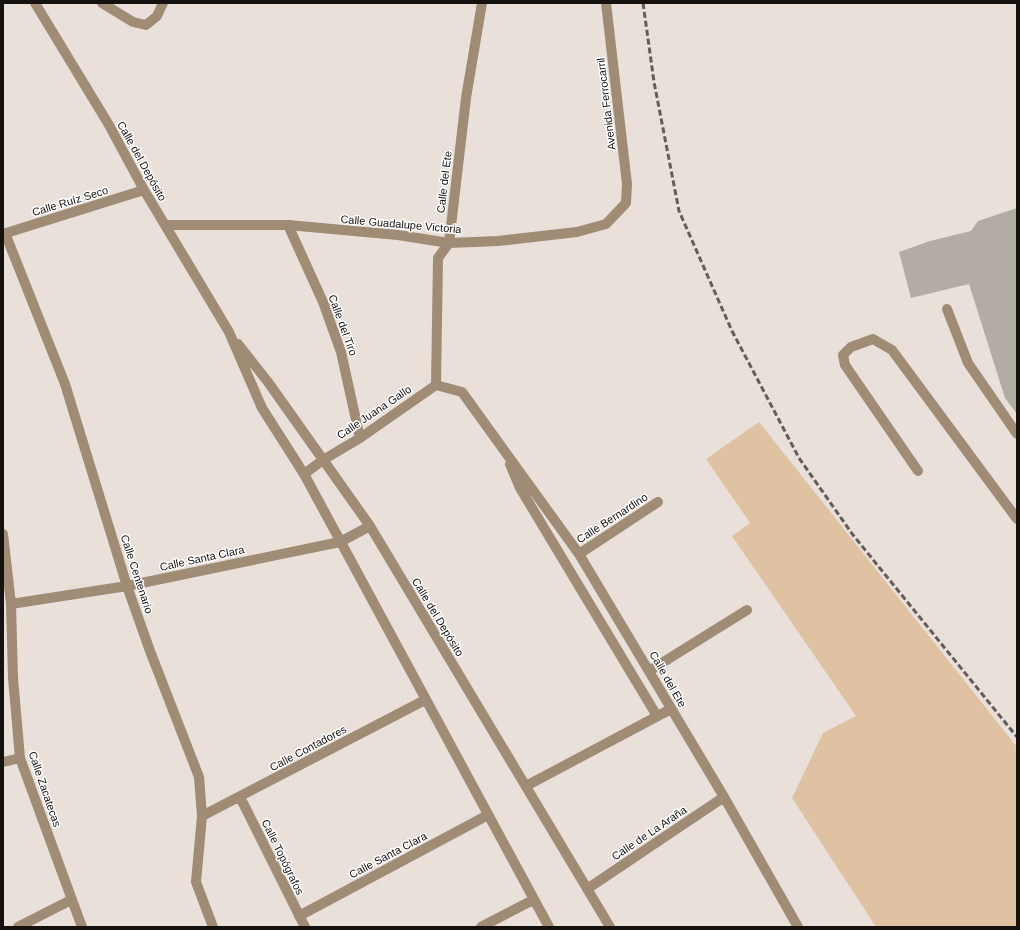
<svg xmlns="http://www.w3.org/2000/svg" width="1020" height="930" font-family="Arial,sans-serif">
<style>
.green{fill:#dfc2a2}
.building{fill:#b3aca5}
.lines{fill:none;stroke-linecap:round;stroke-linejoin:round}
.service{stroke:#a08b75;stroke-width:10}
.minor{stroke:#a08b75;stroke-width:10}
.rail{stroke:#635e5a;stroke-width:3;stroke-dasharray:6 3;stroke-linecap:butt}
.labels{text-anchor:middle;stroke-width:3;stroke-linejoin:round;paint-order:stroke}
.street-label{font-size:11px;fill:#14110f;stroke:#fff}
</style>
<rect width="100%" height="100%" fill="#e8e0d9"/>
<path class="green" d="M759 422 1017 747V927H876L792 798 823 733 856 716 732 536 750 523 706 459Z"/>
<path class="building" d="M1017 208V414L1005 398 969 284 911 298 899 252 930 241 971 231 978 221Z"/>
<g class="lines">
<path class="service" d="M947 309 968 363 1017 434
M918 471 845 365 843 355 851 347 873 339 892 350 1017 519"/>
<path class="minor" d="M35 3 109 125 144 190 229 332 262 408 304 474 549 927
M102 3 133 22 146 25 157 16 163 3
M165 225H288L398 235 449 243 498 241 577 232 606 224 626 203 627 184 606 3
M288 225 323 302 341 352 360 438
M5 233 65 384 127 586 150 651 199 777 202 816 196 882 213 927
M3 234 144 190
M238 344 268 382 370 526 610 927
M436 385 438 258 449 243 466 98 482 3
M510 464 520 488 657 716
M304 474 323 460 360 438 436 385 462 392 579 554 724 797 798 927
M3 534 11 604 13 678 20 758 82 927
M579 554 658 502
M11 604 127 586 340 542 370 526
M649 671 747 610
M3 762 20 758
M526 786 671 709
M240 797 305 927
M202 816 425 700
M587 889 724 797
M299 916 488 815
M18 927 71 900
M481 927 533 900"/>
<path class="rail" d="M643 3 654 82 679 211 732 331 799 458 853 535 1017 737"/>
</g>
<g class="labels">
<g class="street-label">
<text transform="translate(606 104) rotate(-97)" y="4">Avenida Ferrocarril</text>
<text transform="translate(142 161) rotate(61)" y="4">Calle del Depósito</text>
<text transform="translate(444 182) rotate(-83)" y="4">Calle del Ete</text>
<text transform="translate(70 201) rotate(-17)" y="4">Calle Ruíz Seco</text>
<text transform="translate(401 224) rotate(5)" y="4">Calle Guadalupe Victoria</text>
<text transform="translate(343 325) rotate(70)" y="4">Calle del Tiro</text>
<text transform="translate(374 412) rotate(-34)" y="4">Calle Juana Gallo</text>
<text transform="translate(612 518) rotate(-33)" y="4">Calle Bernardino</text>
<text transform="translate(202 558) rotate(-12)" y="4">Calle Santa Clara</text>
<text transform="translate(137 574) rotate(72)" y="4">Calle Centenario</text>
<text transform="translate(438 617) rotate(59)" y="4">Calle del Depósito</text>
<text transform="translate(668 679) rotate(60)" y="4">Calle del Ete</text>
<text transform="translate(308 748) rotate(-28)" y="4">Calle Contadores</text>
<text transform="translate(45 789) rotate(71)" y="4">Calle Zacatecas</text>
<text transform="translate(649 833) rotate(-34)" y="4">Calle de La Araña</text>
<text transform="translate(388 855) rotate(-28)" y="4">Calle Santa Clara</text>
<text transform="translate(283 857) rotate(64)" y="4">Calle Topógrafos</text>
</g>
</g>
<rect width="1020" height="930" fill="none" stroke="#14110f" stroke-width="8"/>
</svg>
